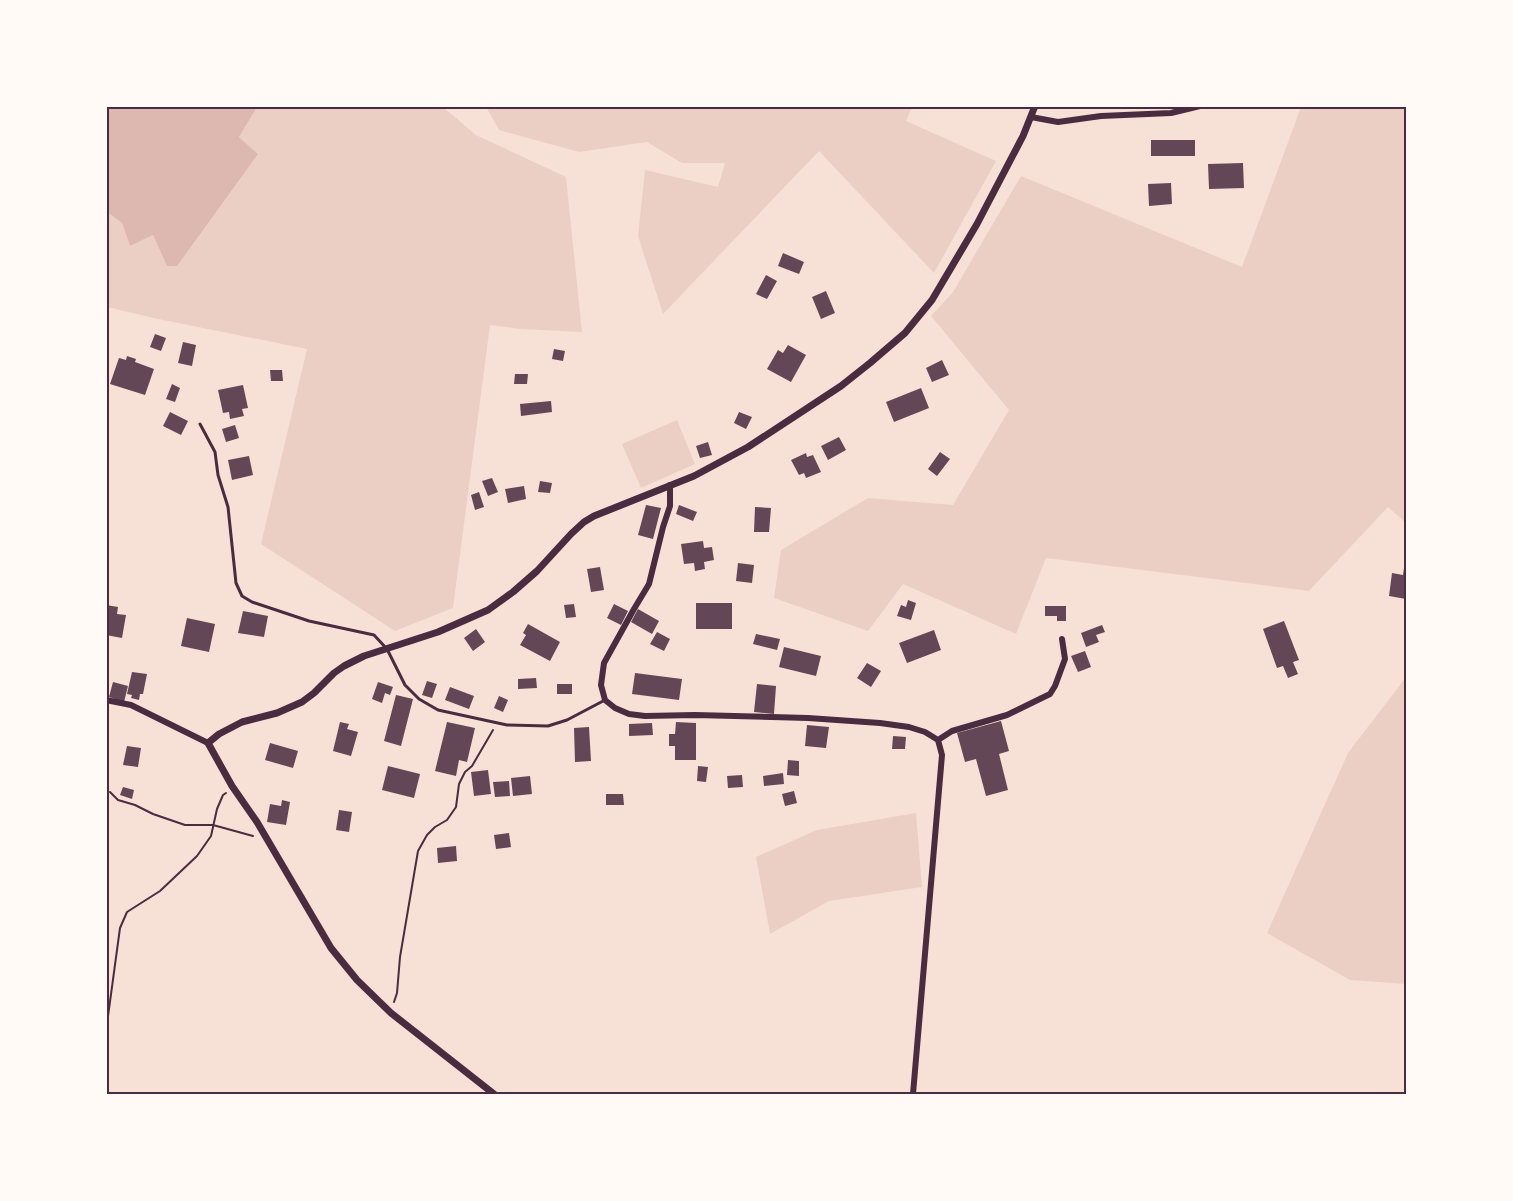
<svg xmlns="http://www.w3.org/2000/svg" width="1513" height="1201" font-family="Cabin,sans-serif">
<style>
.green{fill:#ebcfc5}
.water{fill:#dcb8b0}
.building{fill:#644757}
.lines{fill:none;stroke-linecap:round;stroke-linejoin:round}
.path{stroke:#4a2c40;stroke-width:2}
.service{stroke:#4a2c40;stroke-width:3}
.minor{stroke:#4a2c40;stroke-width:6}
.tertiary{stroke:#4a2c40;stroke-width:7}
.neatline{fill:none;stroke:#4a2c40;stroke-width:2}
</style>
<rect width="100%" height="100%" fill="#f7e1d7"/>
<path class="green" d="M257 107H443L476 135 566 177 582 332 521 329 490 325 453 608 395 631 261 544 307 349 158 319 107 307V212L122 223 130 246 153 235 167 266 258 154 239 137Z
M486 107H912L906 121 996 161 934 273 819 151 663 314 638 236 645 170 718 187 725 163H682L647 142 579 152 499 130Z
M1301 107H1406V523L1388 507 1309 591 1046 558 1016 634 903 584 868 631 774 598 781 550 868 498 953 505 1009 410 931 316 953 292 1021 176 1242 267Z
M677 420 695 464 641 488 622 444Z
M1406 677V984L1350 980 1267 933 1348 753Z
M916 813 922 887 829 901 770 934 756 857 817 830Z"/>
<path class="water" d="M107 106 257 107 239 137 258 154 177 266H167L153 235 130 246 122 223 107 212Z"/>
<path class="building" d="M1151 140H1195V156H1151Z
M1243 163 1244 188 1209 189 1208 164Z
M1171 183 1172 204 1149 206 1148 184Z
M783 253 804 262 799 274 778 266Z
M766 275 777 281 767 299 756 294Z
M826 291 835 313 821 319 812 297Z
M155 334 166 338 161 351 150 347Z
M183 342 196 345 192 366 178 363Z
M788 345 806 355 791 382 767 369 778 350 783 353Z
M554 349 565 351 563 361 552 359Z
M127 356 136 359 135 362 154 369 145 395 110 384 119 358 126 360Z
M942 360 949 375 932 382 926 368Z
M270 370H282L283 381H271Z
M515 374H528L527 384H514Z
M172 384 180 388 175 402 166 399Z
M243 385 248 408 242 409 244 416 230 419 229 412 223 413 218 390Z
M921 388 929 408 894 422 886 402Z
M551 401 552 412 521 416 520 404Z
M170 412 188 421 181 435 163 426Z
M739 412 752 417 746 429 734 423Z
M235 425 239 438 226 442 222 429Z
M839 437 846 450 828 460 821 446Z
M708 442 712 455 700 458 696 446Z
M940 452 950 459 937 476 928 469Z
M806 453 807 457 813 455 821 472 806 478 804 473 799 475 791 460Z
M249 456 253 475 232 480 228 460Z
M492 478 498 492 488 496 482 481Z
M540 481 552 483 550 493 538 492Z
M524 486 526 499 508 503 505 489Z
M479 492 484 507 475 510 471 495Z
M646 505 661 508 653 539 638 535Z
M679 505 697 512 693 521 676 514Z
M755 507 771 508 769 532H754Z
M703 541 704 548 712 547 714 560 704 562 705 569 695 571 694 563 684 564 681 544Z
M738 563 754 565 752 583 736 581Z
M600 567 604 590 591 592 587 569Z
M1404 568H1406V599L1389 596 1392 573 1403 575Z
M908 600 916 603 911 620 897 616 901 605 906 607Z
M696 603H732V629H696Z
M574 604 576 617 566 618 564 605Z
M614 604 628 611 621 625 607 618Z
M106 605 118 607 117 614 126 615 122 638 106 635Z
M1045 606H1066V621H1057V616H1045Z
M638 609 659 621 652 634 631 622Z
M243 611 268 616 264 637 238 633Z
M187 618 215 624 209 652 181 646Z
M1284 621 1299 660 1293 662 1298 674 1288 678 1283 666 1277 668 1263 629Z
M528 624 560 642 550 661 520 645 526 635 523 633Z
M1102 625 1105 632 1096 635 1099 642 1086 647 1081 633Z
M476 629 485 642 473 651 464 638Z
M934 630 941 650 907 663 899 643Z
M657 632 670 639 664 651 650 644Z
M756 634 780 639 777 650 753 644Z
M784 647 821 656 816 676 779 667Z
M1085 651 1091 667 1078 672 1071 656Z
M867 663 881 671 871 687 857 678Z
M132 672 147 674 143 694H140L139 700 131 698 132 695 127 694Z
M635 673 682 679 679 700 632 694Z
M536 678 537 688 518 689V679Z
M427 681 437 684 432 698 422 695Z
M113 682 128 686 124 702 109 697Z
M378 682 393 687 390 695 385 693 382 703 372 699Z
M557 684H572V694H557Z
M757 684 776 686 774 714 754 712Z
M450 687 474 696 469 709 445 700Z
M396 695 413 699 401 746 384 741Z
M499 696 508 700 503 712 494 708Z
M1001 721 1009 751 999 754 1008 790 986 796 976 759 965 762 957 733Z
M340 722 349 724 347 729 358 732 351 756 333 751Z
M447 722 475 728 467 762 459 760 456 776 435 771Z
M676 722 696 723V760H675V746H669V734H675Z
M652 723 653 735 629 736V724Z
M807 725 829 727 826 748 805 746Z
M589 727 591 761 575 762 574 728Z
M893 736 906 737 905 749H892Z
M270 743 298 751 293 768 265 760Z
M127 746 141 748 138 767 123 765Z
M788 760 799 761V776L787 775Z
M388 766 420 774 414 798 382 790Z
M698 766 708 767 706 782 697 781Z
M488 770 491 794 474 796 471 772Z
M783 773 784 784 764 786 763 776Z
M742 775 743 787 728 788 727 776Z
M530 776 532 794 513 796 511 778Z
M509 781 510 796 495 797 493 782Z
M123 787 134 790 132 799 120 795Z
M794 791 797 803 785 806 782 794Z
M606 794H623L624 805H606Z
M282 800 290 802 286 825 267 822 270 804 281 806Z
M339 810 352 812 349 832 336 830Z
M509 833 511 847 496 849 494 835Z
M456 846 457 861 438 863 437 848Z"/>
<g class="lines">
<path class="path" d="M110 792 118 800 135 805 153 814 185 825H213L253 836
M394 1002 397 993 400 957 418 851 427 835 435 827 447 820 456 807 459 784 465 772 472 766 493 730
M106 1031 120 928 127 912 160 891 197 856 211 836 217 809 223 795 226 793"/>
<path class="service" d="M200 424 215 452 218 475 228 507 236 583 242 596 252 602 309 621 374 635 387 649 405 685 419 699 438 710 507 725 548 726 567 720 605 700"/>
<path class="minor" d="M1031 117 1058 122 1101 116 1171 113 1200 106
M670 485V506L663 527 649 584 634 609 604 663 601 685 605 700 615 708 629 714 645 716 695 715 808 718 880 723 909 727 925 732 938 740 952 731 1007 715 1050 694 1055 686 1065 659 1062 639
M106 700 131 705 208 743
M913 1094 942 755 938 740"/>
<path class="tertiary" d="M494 1094 391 1013 357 980 331 948 257 822 232 786 208 743 219 734 242 722 277 713 302 702 314 693 334 673 344 666 364 656 438 632 488 610 513 592 537 571 571 534 584 522 594 516 694 476 748 447 841 386 870 363 905 333 932 300 977 224 1023 136 1035 106"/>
</g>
<rect width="1513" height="1201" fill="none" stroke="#fffaf5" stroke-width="216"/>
<rect x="108" y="108" width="1297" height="985" class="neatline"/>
</svg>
